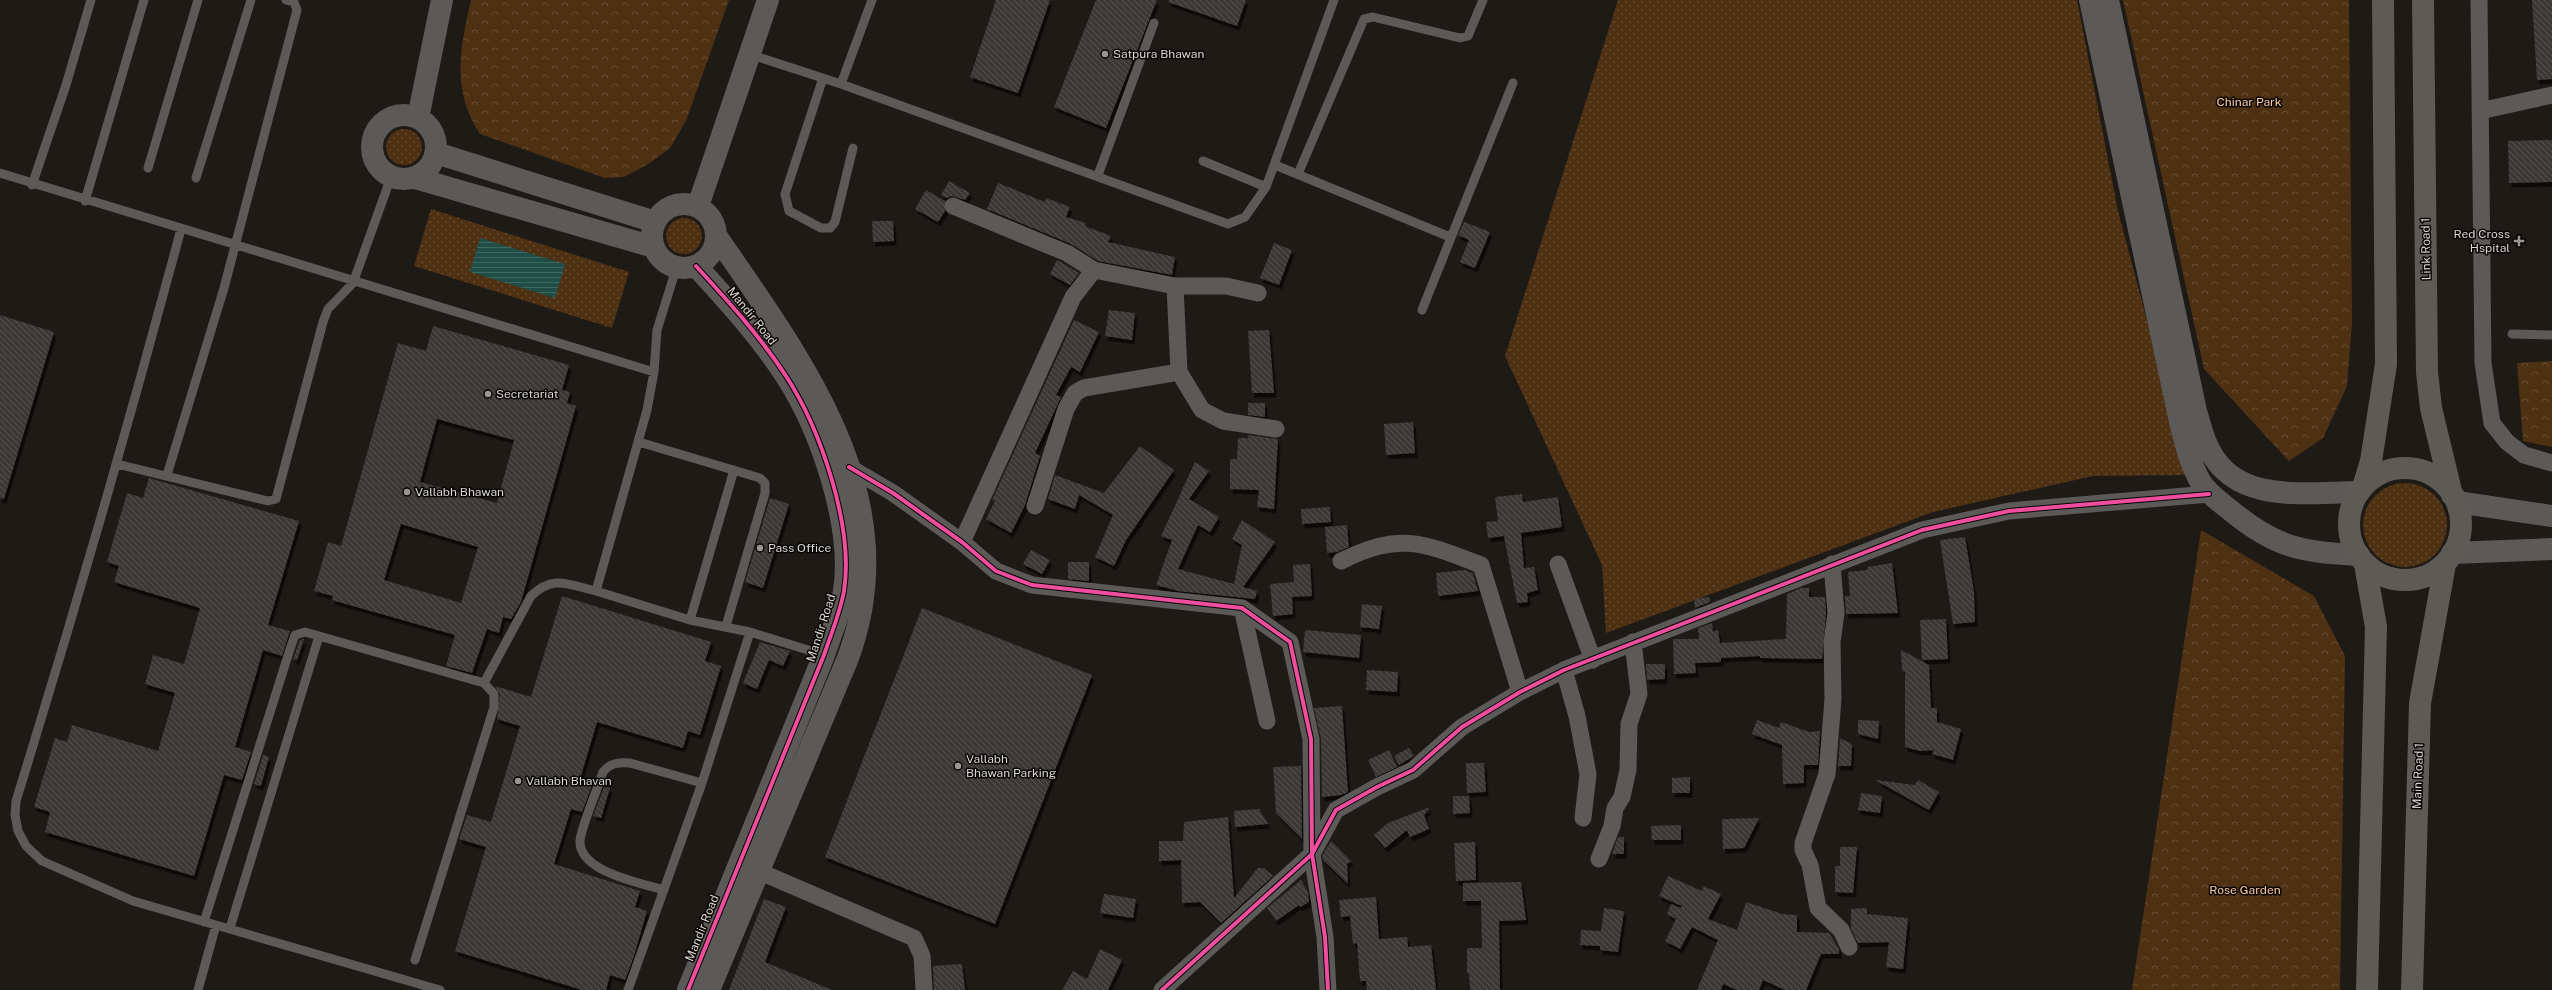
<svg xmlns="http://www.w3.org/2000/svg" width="2552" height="990" font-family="'Public Sans',sans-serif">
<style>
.grass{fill:url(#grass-dots)}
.forest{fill:url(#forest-crowns)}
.water{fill:url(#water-rules)}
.building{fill:url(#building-back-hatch);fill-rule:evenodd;filter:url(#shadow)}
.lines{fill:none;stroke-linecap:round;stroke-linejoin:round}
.service{stroke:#5c5a58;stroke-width:9}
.minor{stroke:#5c5a58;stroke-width:17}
.tertiary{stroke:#5c5a58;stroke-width:22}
.primary{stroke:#5e5b57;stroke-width:22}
.cycleway-casing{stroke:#080503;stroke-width:6}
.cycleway{stroke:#ef4d9e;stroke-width:4}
.poi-dot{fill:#9b9691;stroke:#080503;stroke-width:1.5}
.labels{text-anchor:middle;stroke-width:3;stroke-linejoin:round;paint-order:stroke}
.poi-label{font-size:12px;fill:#ded8d3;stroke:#080503;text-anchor:start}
.park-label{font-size:12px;fill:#fecea6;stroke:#080503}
.street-label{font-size:12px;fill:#ded8d3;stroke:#080503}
</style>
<defs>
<pattern id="grass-dots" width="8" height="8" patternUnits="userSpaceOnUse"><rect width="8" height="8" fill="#4e3013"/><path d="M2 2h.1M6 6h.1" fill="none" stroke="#674d34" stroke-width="1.8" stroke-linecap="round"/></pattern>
<pattern id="forest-crowns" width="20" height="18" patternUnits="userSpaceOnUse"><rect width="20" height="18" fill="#4e3013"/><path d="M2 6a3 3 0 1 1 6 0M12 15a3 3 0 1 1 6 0" fill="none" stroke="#674d34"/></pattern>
<pattern id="water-rules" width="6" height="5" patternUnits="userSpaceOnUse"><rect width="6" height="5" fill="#1e4e46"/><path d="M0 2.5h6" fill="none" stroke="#3e6760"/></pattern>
<pattern id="building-back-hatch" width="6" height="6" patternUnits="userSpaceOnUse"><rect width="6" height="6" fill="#3b3835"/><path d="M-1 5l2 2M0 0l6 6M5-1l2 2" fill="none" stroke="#575451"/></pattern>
<filter id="shadow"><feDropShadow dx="2.5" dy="4.5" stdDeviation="0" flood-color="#0009"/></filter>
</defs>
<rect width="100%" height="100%" fill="#1e1a16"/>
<path class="grass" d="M1618 0H2077L2118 211 2188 475 2093 476 1933 512 1606 633 1602 565 1505 356Z
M386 147a18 18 0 1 1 36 0a18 18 0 1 1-36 0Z
M431 209 629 272 612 328 414 266Z
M666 236a18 18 0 1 1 36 0a18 18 0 1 1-36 0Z
M2363 525a42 42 0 1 1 84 0a42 42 0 1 1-84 0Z"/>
<path class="forest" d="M471 0H729L686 121 670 148 650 163 624 177 605 178 480 134C451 90 460 48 471 0Z
M2123 0H2349L2352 323 2347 386 2323 438 2289 461 2204 369Z
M2552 361V447L2523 441 2517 363Z
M2201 530 2314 596 2345 656 2340 990H2132Z"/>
<path class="water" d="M480 238 565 264 555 298 470 272Z"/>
<path class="building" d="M996 0H1050L1018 93 970 77Z
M1096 0H1157L1106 128 1054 107Z
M1169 0H1246L1237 26 1168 2Z
M2532 0H2552V79L2537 80Z
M2552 140V182L2509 183 2508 141Z
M949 181 970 193 965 200 952 196 947 198 941 195Z
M998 183 1045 202 1046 198 1070 207 1066 217 1086 223 1085 226 1111 236 1108 242 1175 257 1172 275 1098 261 1071 244 987 209Z
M926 190 945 201V211L938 222 915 209Z
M872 221H893L894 241 873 242Z
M1464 222 1490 232 1475 268 1460 262 1469 240 1458 235Z
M1274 243 1292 250 1279 285 1260 278Z
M1057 260 1079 273 1070 285 1050 274Z
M1109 310 1135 313 1132 340 1105 336Z
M0 315 54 332 4 499 0 498Z
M1074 320 1099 332 1080 372 1071 367 1056 395 1061 397 1035 453 1040 456 1025 505 1011 533 986 519 995 501 992 500Z
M433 326 569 365 562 390 570 392 567 403 576 406 521 602 511 619 503 617 499 633 487 629 472 673 446 666 455 635 332 600 333 596 314 591 328 542 341 546 398 343 426 351ZM437 419 514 440 497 503 420 482ZM401 524 478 547 461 603 384 580Z
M1269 330 1274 393H1252L1248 331Z
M1248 403H1265V417L1248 415Z
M1413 422 1415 453 1386 455 1384 424Z
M1248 435 1278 439 1274 509 1257 507 1259 490 1230 489V459H1237L1238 438H1248Z
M1140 446 1174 470 1126 540 1114 566 1095 557 1113 515 1079 495 1075 509 1048 499 1055 475 1104 493Z
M1195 462 1209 471 1189 499 1219 517 1210 532 1198 525 1178 569 1234 584 1242 545 1232 539 1242 520 1275 542 1243 587 1257 591 1255 599 1178 591 1156 585 1172 540 1161 536Z
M149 478 299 521 268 625 290 631 282 656 263 650 235 747 251 752 242 780 224 775 194 876 45 832 50 812 34 807 55 738 67 742 72 725 158 751 175 693 145 684 153 655 184 664 200 608 114 582 119 566 107 562 127 493 143 498Z
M1522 494 1523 502 1558 497 1562 527 1521 533 1524 568 1534 567 1538 590 1527 593 1528 602 1517 603 1504 536 1488 538 1486 522 1498 521 1495 497Z
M770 498 789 504 763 588 745 582Z
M1330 507 1331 522 1302 524 1301 509Z
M1347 525 1349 547 1337 552 1327 553 1325 527Z
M1965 537 1974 592 1975 622 1953 624 1940 540Z
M1031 550 1050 560 1042 574 1023 564Z
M1068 562H1089V581L1068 579Z
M1892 563 1898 613 1846 614 1845 596H1850L1848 572 1867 570V567Z
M1310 564 1312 596 1292 597 1293 614 1273 616 1270 584 1294 582 1293 565Z
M1465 570 1473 573 1478 591 1438 596 1436 573Z
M1801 588H1809V597H1825L1826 613 1822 659 1760 658V656L1721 658V662L1695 663 1696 673 1674 674 1673 639H1699L1698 628 1712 623 1713 631 1718 630 1720 643 1786 639 1787 594Z
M562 596 711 642 705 661 721 666 700 735 688 731 683 748 597 722 580 779 593 783 582 812 571 809 554 864 640 891 635 907 647 911 634 956 625 980 610 975 606 990H582L455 951 486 847 459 839 467 815 491 822 520 726 497 719 500 694 495 686 531 697Z
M1709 597 1710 602 1695 608 1694 599Z
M1362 604 1382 606 1379 629 1360 627Z
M922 608 1092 675 995 924 825 857Z
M1946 619 1948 659 1922 660 1920 620Z
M1305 630 1361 635 1359 658 1303 652Z
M304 639 297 660 293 659 300 640Z
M760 642 790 651 783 666 769 660 757 689 743 683Z
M1901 650 1929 665 1931 708H1937V722L1961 729 1953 760 1932 754 1934 750 1920 751 1905 747V672L1902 671Z
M1646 664H1665V679L1647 680Z
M1367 670 1398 672 1397 692 1366 690Z
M1342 706 1348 792 1341 795 1322 797 1321 739 1314 708Z
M1757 720 1779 728 1781 722 1809 732 1820 731 1818 765H1804V783L1783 784 1782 745 1752 734Z
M1858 720 1879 721 1878 739 1858 734Z
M1840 738 1852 744 1851 766H1838Z
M1409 748 1414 756 1399 765 1394 756Z
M1389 750 1397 767 1376 777 1368 760Z
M263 755 269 757 261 786 254 784Z
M1466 763H1484L1486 792 1467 793Z
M1301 766 1302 839 1276 813 1273 767Z
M1690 777V793H1672V778Z
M1875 780 1915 785 1918 780 1939 792 1929 810Z
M604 787 610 788 601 818 593 816Z
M1861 793 1882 796 1880 813 1858 810Z
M1453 796H1469L1470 813 1453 814Z
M1430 807 1424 815 1429 829 1410 837 1407 830 1385 848 1374 835 1388 823Z
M1259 809 1268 824 1235 827 1234 811Z
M1228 817 1234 898 1258 868H1264L1273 876 1221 923 1200 902 1182 903 1181 860 1159 861V841H1183L1184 822Z
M1759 818 1744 848 1723 849 1722 819Z
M1681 825V840H1652L1651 826Z
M1618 837H1624V854H1612Z
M1331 841 1351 861 1347 864 1348 884 1323 860 1322 856Z
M1475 842 1476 880 1456 881 1454 843Z
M1840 847H1857L1853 893 1835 892V866H1840Z
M1668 876 1702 891 1704 886 1721 894 1708 919 1737 930 1746 902 1782 914 1797 915V932L1829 933 1839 949V954H1821L1806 990H1785L1763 980 1759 990H1737L1723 984 1721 990H1697L1718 940 1692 927 1680 949 1665 941 1676 919 1667 914 1671 904 1681 908 1682 906 1659 896Z
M1301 880 1308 892 1309 902 1300 907 1299 905 1276 921 1267 908Z
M1521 882 1526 920 1499 921 1500 990H1470L1469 973H1467V948H1482L1481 901H1463V883Z
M1104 894 1136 899 1133 918 1100 913Z
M1376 897 1379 939 1407 937 1408 947 1431 945 1436 990H1367L1366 981H1360L1357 943 1353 944 1350 916 1341 917 1339 900Z
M764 899 786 907 765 962 832 990H729Z
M1604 908 1624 911 1618 952 1600 950V946L1580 945 1581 930 1601 931Z
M1867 908V914L1908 918 1903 969 1886 967 1889 942 1858 943 1851 929V909Z
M1100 949 1122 960 1108 990H1062L1073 971 1087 979Z
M962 964 965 990H934L933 966Z"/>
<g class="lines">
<path class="service" d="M749 54 841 84 1228 224 1245 217 1266 187 1334 0
M823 78 785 194 789 211 821 228H830L835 222 853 148
M841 84 872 0
M1203 161 1266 187
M1275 165 1450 237
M148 168 198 0
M0 173 654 372
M1298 174 1364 19 1373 17 1460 38 1468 36 1483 0
M1098 175 1154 23
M196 178 251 0
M32 185 66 85 91 0
M85 201 144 0
M181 229C130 420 75 611 16 801L15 815 18 831 26 846 42 861 133 901 440 990
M1422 310 1513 83
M2512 334 2552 335
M639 442 760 478 765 483V493L726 626
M117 464 268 501 276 499 323 322 328 309 353 283 391 177
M167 475 224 288 297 10 294 2 286 0
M596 591 690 620 750 632 824 655
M690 620 734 470
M484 683 531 596C554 574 569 585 596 591L647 410 654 372 657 330 677 266
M664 890C641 883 579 872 580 841 581 827 598 788 603 772 610 763 619 762 630 763L702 783 750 632
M204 922 290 649 295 635 305 632 484 683 494 694V707L415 960
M230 928 319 636
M198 990 216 925
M628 990 702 783"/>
<path class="minor" d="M2479 0 2483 363 2492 423 2507 442 2524 455 2552 463
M2480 111 2552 95
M953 206 1067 253 1094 270
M1179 372 1202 410 1223 421 1276 429
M849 467 893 493 962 542 996 571 1032 585 1242 608 1290 642 1311 739 1312 854 1325 937 1328 990
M1035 506 1066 409 1075 393 1084 388 1179 372 1175 286
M962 542 1073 297 1094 270 1175 286H1226L1258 293
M1341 561C1400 532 1422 542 1481 565L1520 692
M1558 564 1593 660
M1832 564 1836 613 1832 642 1833 699 1827 774 1803 843V850L1810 865 1818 908 1841 930 1849 947
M1242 608 1267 721
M1564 670 1577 716 1588 774 1583 818
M1599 859 1612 826 1615 808 1622 797 1628 770 1629 724 1639 694 1633 642
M758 871 914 938 922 956 924 990
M1162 990 1312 854 1336 810 1377 787 1413 770 1462 727 1520 692 1564 670 1922 530 2009 511 2209 494"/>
<path class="tertiary" d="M2090 0 2179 417C2184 438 2189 461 2200 481 2207 493 2219 501 2230 510 2276 548 2301 552 2359 555
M2108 0 2196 411C2200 424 2203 439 2210 451 2238 505 2308 492 2359 492
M372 147a32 32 0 1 1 64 0a32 32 0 1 1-64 0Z
M418 118 442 0
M436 153 655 222
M415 178 654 247
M652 236a32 32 0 1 1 64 0a32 32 0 1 1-64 0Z
M698 206 768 0
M2457 502 2552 516
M2452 553 2552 549
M688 990 824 655C831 634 840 613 844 591 854 527 821 430 786 376 760 336 728 301 696 266
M709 990 848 658C907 498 803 362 717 237"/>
<path class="primary" d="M2423 0 2427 372 2431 408 2452 495
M2349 524a56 56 0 1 1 112 0a56 56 0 1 1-112 0Z
M2364 484 2371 461 2386 364 2383 0
M2365 564 2376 627 2367 990
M2412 990 2420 703 2445 564"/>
<defs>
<path id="cycleway" d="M849 467 893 493 962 542 996 571 1032 585 1242 608 1290 642 1311 739 1312 854 1325 937 1328 990
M688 990 824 655C831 634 840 613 844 591 854 527 821 430 786 376 760 336 728 301 696 266
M1162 990 1312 854 1336 810 1377 787 1413 770 1462 727 1520 692 1564 670 1922 530 2009 511 2209 494"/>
</defs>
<use href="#cycleway" class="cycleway-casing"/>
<use href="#cycleway" class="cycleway"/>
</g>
<g class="poi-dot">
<circle cx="1105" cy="54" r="4"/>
<path d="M2517 235h4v4h4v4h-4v4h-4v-4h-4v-4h4z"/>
<circle cx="488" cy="394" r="4"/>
<circle cx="407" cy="492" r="4"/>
<circle cx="760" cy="548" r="4"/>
<circle cx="958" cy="766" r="4"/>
<circle cx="518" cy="781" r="4"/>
</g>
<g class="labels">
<g class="poi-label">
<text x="1113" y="58">Satpura Bhawan</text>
<text x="2510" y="238" text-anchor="end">Red Cross<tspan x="2510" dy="14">Hspital</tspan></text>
<text x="496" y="398">Secretariat</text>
<text x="415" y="496">Vallabh Bhawan</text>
<text x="768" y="552">Pass Office</text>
<text x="966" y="763">Vallabh<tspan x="966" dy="14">Bhawan Parking</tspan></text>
<text x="526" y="785">Vallabh Bhavan</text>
</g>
<g class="park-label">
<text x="2249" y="106">Chinar Park</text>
<text x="2245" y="894">Rose Garden</text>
</g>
<g class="street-label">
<text transform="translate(2426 249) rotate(-91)" y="4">Link Road 1</text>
<text transform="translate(752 316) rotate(51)" y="4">Mandir Road</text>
<text transform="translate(821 628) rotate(-72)" y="4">Mandir Road</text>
<text transform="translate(2418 776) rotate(-88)" y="4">Main Road 1</text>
<text transform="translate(702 928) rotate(-68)" y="4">Mandir Road</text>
</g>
</g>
</svg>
